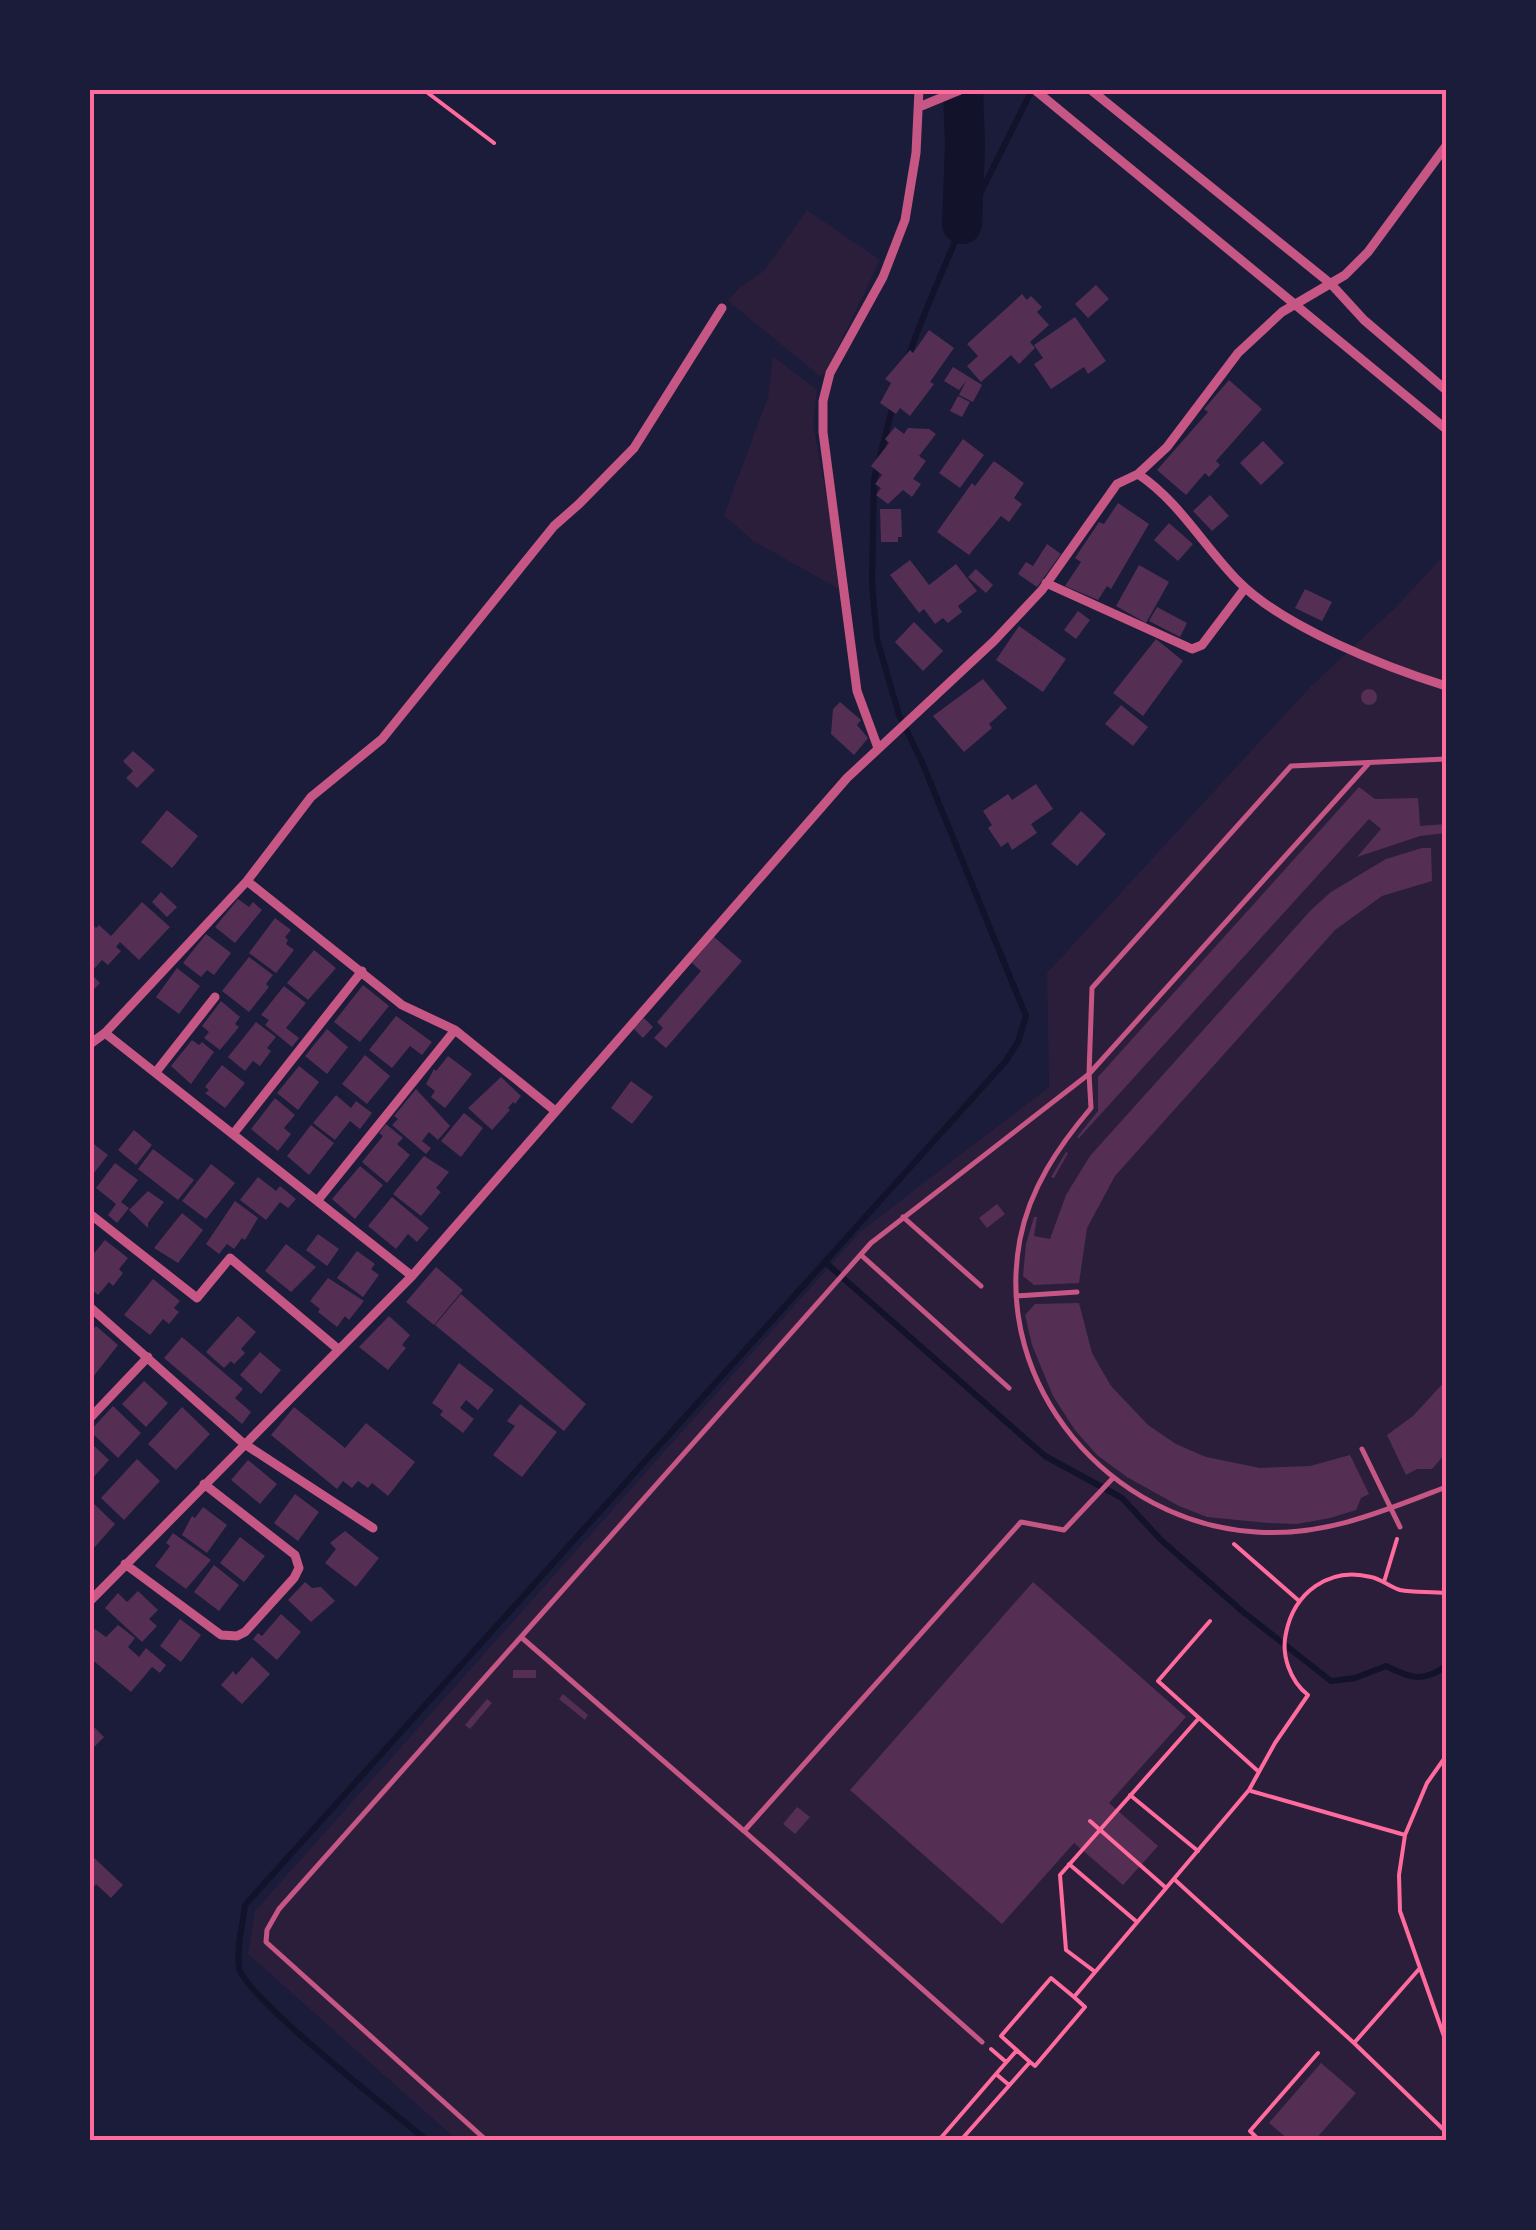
<svg xmlns="http://www.w3.org/2000/svg" width="1536" height="2230" font-family="'Alegreya Sans',sans-serif">
<style>
.green{fill:#2a1e3b}
.lines{fill:none;stroke-linecap:round;stroke-linejoin:round}
.stream{stroke:#12122b;stroke-width:6}
.river{stroke:#12122b;stroke-width:40}
.building{fill:#542f53}
.path{stroke:#ff6b9d;stroke-width:4}
.service{stroke:#c65784;stroke-width:5}
.minor{stroke:#c65784;stroke-width:9}
.neatline{fill:none;stroke:#ff6b9d;stroke-width:4}
</style>
<rect width="100%" height="100%" fill="#1b1b3a"/>
<path class="green" d="M807 210 880 260 826 373 820 376 728 301 739 288 764 271Z
M773 356 817 390 813 423 832 528 839 589 753 541 724 515 768 397Z
M1446 553V2140H457L248 1954 255 1911 861 1231 1049 1087 1047 973 1310 687 1397 606Z"/>
<g class="lines">
<path class="stream" d="M909 355C924 310 945 268 962 224L969 216 1032 90
M826 1263 1045 1456 1122 1498 1161 1540 1242 1611 1331 1681 1355 1678 1386 1666C1410 1678 1423 1683 1446 1666
M426 2140C396 2114 243 1996 239 1967 236 1948 243 1924 245 1905L1005 1062 1018 1042 1026 1016 922 762 899 715 877 639 872 584 874 480 893 405"/>
<path class="river" d="M962 224 965 145 963 90"/>
</g>
<path class="building" d="M1096 285 1109 299 1088 318 1075 304Z
M1022 294 1027 300 1031 296 1042 307 1037 312 1049 325 1030 342 1035 348 1019 364 1011 355 981 382 967 366 978 356 967 344Z
M1075 317 1106 361 1088 374 1084 367 1051 389 1034 364 1043 358 1034 345Z
M929 330 954 348 930 382 934 384 910 416 900 408 896 414 880 403 891 383 885 379 910 350 913 353Z
M953 367 982 385 973 402 959 395 966 381 959 390 944 381Z
M1229 380 1262 409 1216 461 1220 465 1209 477 1205 473 1186 495 1157 470 1208 412 1204 409Z
M958 396 970 402 962 417 950 411Z
M895 427 904 434 908 428 929 429 936 434 919 456 926 461 913 479 921 484 912 497 903 490 888 504 876 495 881 488 875 484 882 475 871 466 889 443 885 439Z
M963 439 984 455 960 488 939 473Z
M1263 441 1284 463 1261 485 1240 463Z
M994 461 1024 483 1014 498 1022 504 1009 522 1001 516 969 555 937 532 972 483 975 486Z
M1210 495 1229 516 1212 531 1193 511Z
M1118 503 1149 524 1111 589 1107 586 1098 600 1065 586 1081 562 1075 558 1099 522 1104 524Z
M880 509H901L902 537H898V542H881Z
M1169 523 1193 544 1178 561 1154 540Z
M1047 544 1061 554 1037 587 1018 574 1026 562 1033 566Z
M910 560 929 585 956 564 977 591 958 606 962 612 948 623 943 618 935 624 924 609 919 613 890 575Z
M1139 565 1169 582 1146 623 1116 606Z
M976 569 993 585 986 593 968 577Z
M1305 589 1332 602 1322 621 1295 608Z
M1157 607 1187 623 1180 637 1149 621Z
M1078 611 1090 620 1076 639 1064 630Z
M914 622 943 651 923 671 895 642Z
M1019 626 1066 659 1043 692 996 660Z
M1156 639 1183 661 1143 716 1113 693Z
M983 679 1007 708 989 724 992 728 964 752 933 716Z
M1361 697a8 8 0 1 1 16 0a8 8 0 1 1-16 0Z
M840 702 861 720 857 725 868 738 854 755 831 734 833 709Z
M1121 705 1148 727 1133 746 1105 724Z
M133 751 155 770 137 788 126 778 133 771 123 761Z
M1036 784 1053 809 1031 824 1037 833 1012 850 1008 842 1001 847 988 828 992 825 983 811 1008 794 1012 800Z
M1359 787 1375 799 1418 798 1420 826 1446 824V833L1420 836 1357 857 1381 829 1369 819 1079 1138 1077 1137 1098 1111V1077Z
M167 810 198 836 172 868 141 842Z
M1081 811 1106 834 1077 866 1051 844Z
M1422 848H1431L1432 881 1382 896 1335 930 1115 1176 1087 1228 1079 1283 1034 1285 1023 1276 1026 1244 1034 1217H1037L1034 1236 1050 1239 1066 1195 1090 1156 1311 910 1331 892 1386 859Z
M161 892 177 907 167 917 152 902Z
M238 899 249 907 253 902 262 910 235 943 215 927Z
M142 902 170 927 139 960 120 942 116 947 121 951 108 965 102 960 94 969 90 965V922L96 928 99 925 111 936Z
M275 918 291 930 285 937 288 940 286 944 294 950 276 973 249 953Z
M206 934 231 953 214 975 207 970 201 977 183 963Z
M714 937 742 961 666 1048 654 1038 663 1028 657 1022 701 971 692 963Z
M314 950 336 968 308 1000 287 983Z
M249 957 273 975 266 984 269 987 249 1012 222 991Z
M177 968 200 986 179 1014 156 997Z
M90 973 100 983 90 993Z
M363 985 389 1006 360 1042 334 1022Z
M284 986 306 1003 286 1028 299 1038 292 1047 265 1025 269 1020 261 1015Z
M221 1001 240 1017 235 1024 239 1027 220 1050 204 1038 209 1032 202 1026Z
M396 1016 432 1042 422 1055 410 1046 392 1068 369 1050Z
M644 1018 653 1027 643 1038 634 1029Z
M256 1022 276 1037 267 1048 271 1051 260 1066 253 1061 245 1071 228 1057Z
M327 1029 348 1047 327 1074 305 1056Z
M192 1040 199 1045 202 1042 214 1052 191 1084 171 1066Z
M365 1055 390 1076 367 1104 342 1084Z
M448 1056 472 1074 445 1108 431 1097 435 1091 426 1084 434 1069 436 1071Z
M222 1065 245 1083 225 1108 205 1093 209 1090 205 1087Z
M299 1066 319 1082 298 1110 277 1093Z
M501 1077 521 1096 515 1104 513 1102 508 1108 510 1110 492 1130 468 1108Z
M631 1081 653 1097 632 1124 611 1108Z
M416 1089 450 1126 438 1140 429 1132 422 1141 431 1148 426 1154 392 1125 398 1119 394 1116Z
M336 1095 351 1108 356 1101 372 1113 360 1129 350 1121 335 1140 313 1123Z
M275 1098 295 1115 284 1128 291 1134 278 1151 251 1129Z
M464 1113 483 1128 461 1157 441 1141Z
M386 1124 403 1138 397 1144 410 1155 387 1183 362 1162 383 1136 379 1133Z
M311 1125 334 1143 309 1175 287 1156Z
M134 1130 152 1145 136 1165 118 1150Z
M90 1141 108 1155 90 1178Z
M153 1149 194 1180 178 1200 138 1169Z
M1066 1152 1068 1153 1054 1178 1051 1177Z
M424 1156 449 1172 436 1188 441 1192 421 1216 393 1194Z
M115 1163 138 1180 121 1202 129 1208 117 1223 108 1215 116 1204 96 1188Z
M211 1164 235 1183 206 1219 182 1201Z
M360 1166 383 1185 355 1219 332 1199Z
M258 1177 276 1191 280 1186 296 1199 288 1208 280 1202 266 1220 240 1200Z
M148 1191 164 1202 148 1223V1228L129 1210Z
M392 1197 429 1228 417 1242 408 1234 396 1249 368 1226Z
M235 1201 258 1218 245 1240 242 1238 234 1249 227 1244 219 1254 206 1244Z
M997 1204 1005 1214 987 1228 979 1218Z
M182 1213 203 1230 178 1263 154 1248Z
M318 1234 339 1249 327 1266 306 1250Z
M105 1240 128 1258 119 1269 123 1273 113 1286 109 1282 98 1295 90 1288V1258Z
M286 1244 316 1267 291 1292 265 1271Z
M357 1251 375 1264 371 1269 379 1275 363 1297 337 1278Z
M436 1267 463 1290 434 1325 406 1302Z
M328 1278 364 1301 349 1320 345 1316 337 1327 318 1312 320 1309 310 1301Z
M153 1279 180 1301 174 1308 179 1312 169 1324 163 1319 150 1335 124 1315Z
M461 1294 586 1404 564 1431 435 1325Z
M1079 1303 1092 1353 1111 1386 1148 1425 1176 1444 1206 1457 1260 1468 1310 1466 1350 1455 1369 1494 1361 1498 1356 1510 1330 1518 1297 1524 1268 1523 1207 1517 1179 1506 1127 1477 1097 1455 1075 1430 1053 1396 1032 1345 1025 1315 1035 1304Z
M238 1316 256 1332 241 1349 245 1353 234 1364 231 1361 224 1368 206 1352Z
M389 1316 410 1335 402 1345 406 1348 388 1370 359 1347Z
M96 1326 118 1345 93 1377 90 1374V1333Z
M182 1337 243 1389 235 1398 251 1412 242 1424 164 1358Z
M260 1352 281 1370 261 1394 240 1375Z
M459 1363 494 1390 478 1410 466 1400 460 1408 474 1419 463 1433 440 1415 443 1411 432 1403Z
M1446 1380V1453L1432 1469H1417L1406 1475 1387 1435 1413 1416Z
M144 1381 168 1403 146 1427 122 1404Z
M520 1404 557 1432 522 1477 493 1455 515 1426 507 1421Z
M113 1406 141 1433 118 1458 90 1431Z
M182 1407 210 1434 176 1470 148 1444Z
M294 1407 345 1448 366 1423 415 1462 388 1496 372 1483 368 1488 358 1481 352 1488 343 1481 337 1489 271 1435Z
M90 1442 109 1460 90 1481Z
M137 1459 160 1481 124 1520 101 1498Z
M248 1460 277 1484 260 1504 231 1480Z
M295 1494 319 1512 298 1541 274 1523Z
M92 1502 115 1524 95 1547 90 1542Z
M203 1507 227 1525 207 1553 182 1535 192 1516 195 1518Z
M345 1531 379 1558 356 1587 325 1563 336 1549 330 1543Z
M173 1533 211 1560 186 1589 155 1566 170 1546 166 1543Z
M240 1537 265 1556 244 1582 220 1563Z
M214 1565 239 1585 219 1611 194 1592Z
M305 1582 312 1588 321 1587 335 1601 311 1622 288 1600Z
M1033 1582 1186 1717 1109 1803 1158 1846 1123 1885 1074 1843 1002 1924 850 1790Z
M138 1591 158 1610 149 1619 157 1626 142 1642 105 1608 118 1593 127 1602Z
M281 1614 301 1632 277 1660 253 1639 258 1633 262 1636Z
M180 1619 201 1635 181 1662 160 1646Z
M118 1625 135 1638 128 1647 139 1657 146 1648 166 1665 160 1673 152 1667 131 1692 90 1658V1635L95 1629 106 1637Z
M252 1657 270 1674 242 1704 221 1685 233 1671 236 1675Z
M513 1670H536V1678H513Z
M563 1694 588 1715 585 1720 559 1699Z
M487 1699 492 1703 470 1729 465 1725Z
M90 1723 104 1737 90 1751Z
M797 1807 810 1817 795 1834 783 1824Z
M90 1854 123 1885 111 1898 96 1884 90 1891Z
M1321 2063 1356 2093 1315 2140H1289L1269 2123Z"/>
<g class="lines">
<path class="path" d="M424 90 494 143
M1234 1544 1298 1600
M1384 1582 1397 1539
M1210 1621 1158 1681 1259 1772
M1446 1756 1427 1783 1405 1835 1399 1875 1400 1911 1446 2042
M1251 1791 1405 1835
M1130 1795 1198 1851
M1090 1821 1165 1887
M1069 1864 1137 1922
M1174 1879 1354 2043 1446 2132
M1094 1971 1066 1950 1060 1875 1199 1718
M1354 2043 1420 1968
M991 2049 1006 2062
M1030 2062 1001 2036 1051 1978 1074 1997
M1009 2085 996 2074 1017 2050
M939 2140 996 2074
M961 2140 1030 2062 1035 2066 1085 2007 1074 1997 1249 1790 1275 1743 1308 1695C1290 1681 1281 1655 1286 1633 1294 1593 1329 1566 1371 1577 1381 1579 1390 1587 1400 1590 1414 1593 1431 1591 1446 1593
M1253 2140 1256 2137 1250 2131 1318 2053"/>
<path class="service" d="M1446 759 1291 766 1092 988 1089 1074 1091 1108C1058 1147 1030 1188 1020 1239 992 1386 1110 1523 1256 1532 1324 1537 1384 1511 1446 1487
M903 1217 981 1286
M861 1255 1009 1388
M1016 1296 1077 1292
M1362 1449 1400 1527
M521 1637 871 1243 1089 1074 1369 763
M982 2042 744 1831 1021 1522 1064 1530 1113 1478
M486 2140 266 1942 267 1930 279 1909 521 1637 744 1831"/>
<path class="minor" d="M1035 90 1446 429
M1091 90 1331 284 1364 320 1446 390
M919 107 960 90
M1138 474 1167 447 1238 353 1282 312 1345 275 1368 252 1446 146
M1046 583 1192 649 1202 645 1245 588
M878 748 857 691 823 432V401L830 373 883 277 905 220 916 153 919 90
M247 881 402 1005 455 1030 554 1110
M105 1033 412 1276
M90 1044 105 1033 247 881 311 797 382 739 554 526 579 504 634 448 722 308
M156 1072 215 997
M234 1133 362 971
M318 1200 455 1030
M90 1214 197 1298 230 1258 338 1349
M90 1307 243 1443 373 1528
M90 1418 148 1357
M125 1564 221 1635 237 1636 245 1632 294 1578 299 1568 295 1555 204 1484
M90 1601 412 1276 847 778 994 641 1042 590 1117 484 1138 474C1180 502 1204 547 1239 582 1284 627 1385 667 1446 686"/>
</g>
<rect width="1536" height="2230" fill="none" stroke="#1b1b3a" stroke-width="185"/>
<rect x="92" y="92" width="1352" height="2046" class="neatline"/>
</svg>
